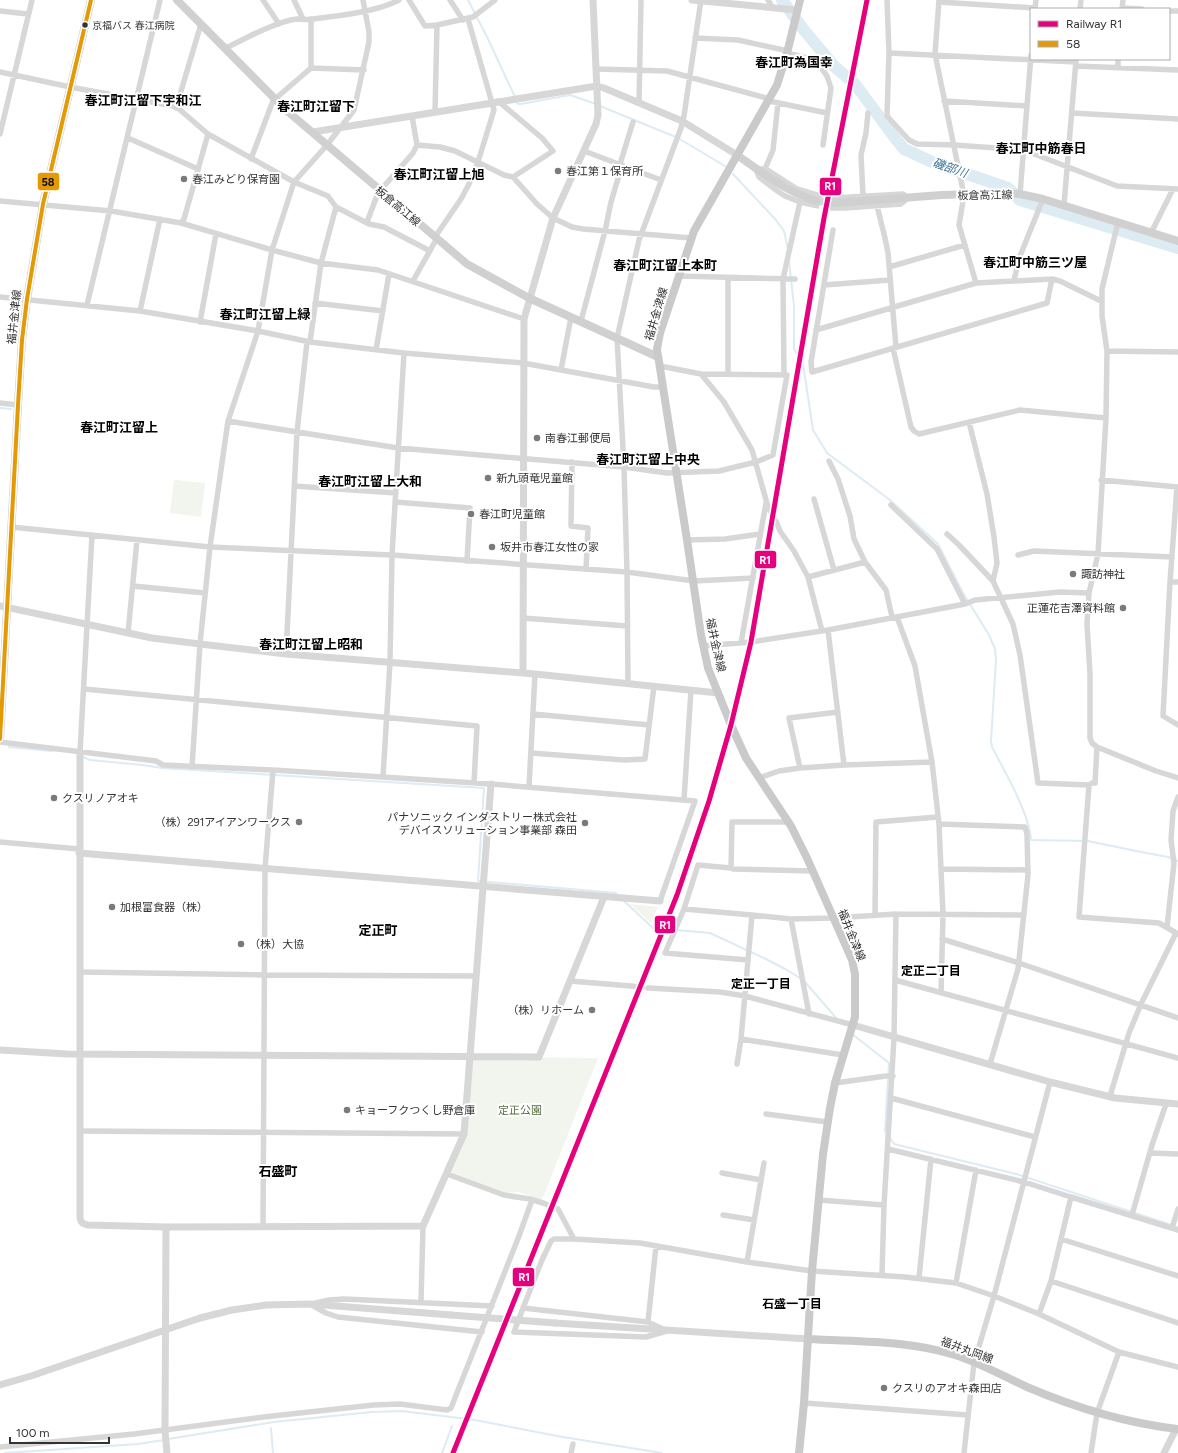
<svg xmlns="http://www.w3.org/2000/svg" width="1178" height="1453" font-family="Figtree,'Noto Sans JP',sans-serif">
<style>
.green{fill:#f1f5ed}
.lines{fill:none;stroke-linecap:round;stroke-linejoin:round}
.stream{stroke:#ddebf3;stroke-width:2}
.river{stroke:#ddebf3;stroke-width:12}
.minor-tunnel{stroke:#d6d6d6;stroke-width:5.5;stroke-dasharray:5.5 3;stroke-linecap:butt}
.secondary-tunnel{stroke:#d6d6d6;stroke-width:8;stroke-dasharray:8 4;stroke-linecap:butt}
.minor{stroke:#d7d7d7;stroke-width:5.5}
.tertiary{stroke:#d7d7d7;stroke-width:7}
.secondary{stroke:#d0d0d0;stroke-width:8}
.primary{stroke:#cacaca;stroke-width:8}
.tertiary-bridge{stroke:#d7d7d7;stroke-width:7}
.bus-1-casing{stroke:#fff;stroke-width:7}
.bus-1{stroke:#e39a05;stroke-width:4}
.rail-1-casing{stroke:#fff;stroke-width:8}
.rail-1{stroke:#e5007d;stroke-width:5}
.bus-dot{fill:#333;stroke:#fff;stroke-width:1.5}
.poi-dot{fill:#7a7a7a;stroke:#fff;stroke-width:1.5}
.labels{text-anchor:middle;stroke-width:4;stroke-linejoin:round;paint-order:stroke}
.bus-label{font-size:10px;fill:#333;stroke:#fff;text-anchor:start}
.poi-label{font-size:11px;fill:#333;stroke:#fff;text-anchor:start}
.street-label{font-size:11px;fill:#333;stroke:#fff}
.park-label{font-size:11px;fill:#56703f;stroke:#fff}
.water-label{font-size:12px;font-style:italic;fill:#3f7597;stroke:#fff}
.neighbourhood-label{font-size:12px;font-weight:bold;fill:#000;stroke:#fff}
.quarter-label{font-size:13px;font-weight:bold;fill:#000;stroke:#fff}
.line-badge{stroke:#fff;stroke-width:1.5}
.badge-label{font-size:11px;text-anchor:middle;font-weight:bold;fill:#fff}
.pale-badge-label{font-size:11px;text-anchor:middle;font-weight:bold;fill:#111}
</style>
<rect width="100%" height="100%" fill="#fff"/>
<path class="green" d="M174 480 205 483 201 517 170 513Z
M630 904 658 907 651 923Z
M470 1057 598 1058 542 1200 519 1192 506 1193 448 1171 464 1134Z"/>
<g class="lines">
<path class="stream" d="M468 0 488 39 515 97
M516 101 518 104H521L570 95 596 104
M600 106 678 138 725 166
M733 174 776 220 784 231 788 249
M789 261 794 306V349L803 364 813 430 827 453 890 500 938 544 963 593 989 635 995 649 996 660 991 741 992 747C1004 770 1030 815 1031 840L1088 841 1141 852 1168 857 1178 861
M0 408 11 409
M9 747 52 751
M81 756 90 760 143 765 162 768 484 788 478 881 616 893 618 896
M623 900 653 928 710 933 764 958 787 970 800 978
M805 982 838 1020
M852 1034 889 1063 885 1131 887 1134
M890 1138 894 1144 1016 1174 1178 1227
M271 1428 273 1453
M168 1439 274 1422 372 1412 402 1411 475 1420 557 1436 662 1453
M5 1453 138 1444 164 1440
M442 1453 452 1426"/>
<path class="river" d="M782 0 803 29 835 67 855 84 895 138 904 149 932 162 1008 188 1020 200 1178 248"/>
<path class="minor-tunnel" d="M817 195 833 198
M814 205 831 208
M768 507 776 521
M631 986 648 988
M543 1203 558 1209"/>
<path class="secondary-tunnel" d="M816 201 834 203"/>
<path class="minor" d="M263 0 279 24
M294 0 303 19
M409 0 425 26 437 25
M450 0 463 20
M768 0 773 8
M887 0 889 53 887 116 909 140 917 144 954 145 1024 150 1117 186 1178 189
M939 0 935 54 964 195 959 225 976 283
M939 2 1035 8
M1122 8 1142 9
M1035 9 1036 0
M1080 9 1081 0
M1122 9 1123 0
M0 11 28 14
M1169 11H1178
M311 19V68
M695 38 738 40 788 51
M226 48C244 39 277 21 297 19 302 19 307 20 312 19 338 16 376 12 399 0
M787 53 811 59 819 65 827 76 831 88 823 145
M889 53 1076 62
M1076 66 1178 70
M1118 68V59
M596 69 667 71 770 99
M0 72 70 87 173 106 179 109 208 134 294 182 328 196 336 207 369 224 384 227 430 251
M275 99 311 68 364 70
M498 101 542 138 553 151 513 177
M769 101 827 113
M944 101 1027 106
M639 103 641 0
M176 108 201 24
M435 112 437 25 473 17 495 0
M1072 113 1178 119
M0 134 32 0
M128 138 198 169
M417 145 440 147 455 151 504 175 513 177 537 204 553 218 572 227 583 229 691 238
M584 151 661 180
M251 159 274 98
M620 164 633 122
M765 169 773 150 778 103
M1020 194 1031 55
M863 196 861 155 866 133 868 113
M0 201 111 211 181 223 272 250 321 263 378 270 524 319
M814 205 800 202 785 196 776 190 759 177 756 169H766L797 189 817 195
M1064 205 1076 60
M877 206 885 238 888 253 896 347
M831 208H845L901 204 908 198 903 194 833 198
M367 222 378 193 413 153 417 145 412 116
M1118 222 1102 289V316L1107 351 1106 418 1098 554 1089 593 1087 624 1090 674V738L1092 743 1097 747 1156 771 1178 778
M181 223 184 219 208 134
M833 230 811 362 812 372 1047 303 1052 279
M1151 233 1173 189
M435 237 461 199 470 182 478 162 494 110 468 19
M889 267 965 245
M678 276 795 279
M728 278V374
M1014 280 1020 256 1043 199
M413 281 437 238
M824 285 890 280
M0 297 140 311 258 331 310 342 404 353 523 363 654 387H663
M315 303 383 311
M87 305 160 0
M140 311 160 219
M581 321 605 231 611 202 622 165
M200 322 216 234
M816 330 976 283 1052 279 1060 281 1101 301
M310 342 321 263 336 207
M893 348 911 427 914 431 919 434 1020 410 1106 418
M376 350 389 274
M1107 351 1178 352
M561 370 571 317
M701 374 724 402 752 450 768 507
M784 375 783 279 800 202
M0 403 18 405
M228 421 398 448 624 467 667 473 719 471 756 462 773 455 787 375 701 374 660 366
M969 422 987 494 994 537 997 563 993 581 1013 624 1020 655 1038 783 1089 785 1092 783H1095L1097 747
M829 461 838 479 850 516 854 539 865 562 886 590 892 617
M572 462 571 526 588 528 586 569
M1101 480 1178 487
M294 486 396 493
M1177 487 1170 582 1163 716 1178 725
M814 499 834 570
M395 502 470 508 467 561
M891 505 937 549 965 604
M776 521 780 531 794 551 808 577 822 631
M11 527 210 547 392 555 627 572 694 581 753 578
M947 534 959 545 993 581
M687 540 725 539 760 534
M1018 555 1034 551 1172 557
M808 577 865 562
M1170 582H1178
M133 586 205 593
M897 617 915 666 932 762 939 824 943 915 941 993
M523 618 627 626
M828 630 844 765
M128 633 137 540
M741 643 766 503
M703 646 751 642 828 630 965 604 975 600 1060 592 1089 593
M286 654 297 432 307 342
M628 684 627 572 624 467 617 338 639 240 681 128 684 116 701 0
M84 689 477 726 474 783
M533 714 649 725
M0 742 156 761 163 765 273 770 491 784 695 801 660 901
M80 752 92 535
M531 753 624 760 645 759 654 686
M192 767 200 644 210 547 228 421 258 331 272 250 294 182 327 145 354 110 369 42V32L363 0
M800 768 789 718 838 712
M383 777 390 662 392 555 404 353
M759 778 779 771 800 768 844 765 932 762
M1089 785 1079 917 1159 923 1178 934
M529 787 535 674
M684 800 691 690
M939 824 1025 827 1027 834 1028 875 1018 969 990 1064
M0 842 79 849
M733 869 812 871
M941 869 1028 870
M684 909 752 915
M875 915 876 822 938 817
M791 919 809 1014
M1167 927 1174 863 1171 840 1173 811 1178 797
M942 939 1019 963 1178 1018
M748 960 665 953 684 909 698 865 731 868 732 822H788
M80 972 264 975 476 976
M895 980 1178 1058
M570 981 631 986
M648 988 720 992 745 996 853 1025
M741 1039 843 1055
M737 1064 741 1039 752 915 791 919 834 918 896 914 1024 915
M835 1083 886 1076H893
M1110 1096 1129 1033 1141 1004 1176 933
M891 1098 1035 1137
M766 1114 827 1122
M80 1131 464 1134
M888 1149 1024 1182 1071 1197
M1150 1153 1178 1154
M722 1173 761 1180
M447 1174 504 1195 530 1199 543 1203
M819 1200 884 1205
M558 1209 574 1239
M723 1215 754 1220
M1132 1215 1152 1145 1166 1104
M263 1226 265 868 273 770
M1172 1228 1178 1209
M1061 1239 1178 1276
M747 1262 764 1163
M882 1275 884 1205 894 1038 896 914
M919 1278 931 1159
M1051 1281 1178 1323
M956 1283 976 1170
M421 1302 423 1226
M316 1303 329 1300 344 1299 492 1306
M312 1305 326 1313 338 1317 482 1332
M523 1308 542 1260 551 1241 554 1239H574L640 1243 747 1262 812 1271 905 1277 956 1283 994 1296 1039 1314 1119 1352 1178 1367
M523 1308 648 1322 667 1331 646 1337 514 1332Z
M1039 1314 1051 1281 1071 1197 1178 1230
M648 1322 656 1246
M804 1403 968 1415
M0 1447 134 1434 272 1416 374 1405 400 1404 447 1410 451 1408 519 1236 532 1200
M571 1453 573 1444
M964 1453 974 1363 994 1296 1050 1082
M1091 1453 1097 1413 1119 1352"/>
<path class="tertiary" d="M692 0 797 10
M313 132 597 86 604 88 682 121 737 155
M0 606 152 638 200 644 286 654 535 674 718 693
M523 673 524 319 553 218 596 124 598 115 593 0
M80 752V1218C81 1223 83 1224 88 1225L166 1227 423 1226 464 1134 491 784
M79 853 660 901
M853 1025 1050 1082 1115 1098 1178 1104
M0 1050 67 1054 539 1057 604 897
M166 1227 165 1431 167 1453
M555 1323 808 1339
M0 1385 31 1376 200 1318 232 1310 266 1305 311 1304 451 1315
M1164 1453 1176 1429"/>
<path class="secondary" d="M177 0 286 110 467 264 529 298 658 357
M737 155C764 174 785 191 816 201
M834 203 942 195 1000 193 1020 194 1043 199 1178 241"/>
<path class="primary" d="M0 739 18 405 22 340 27 299 43 204 91 0
M808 1339C857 1342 908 1340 955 1355 980 1363 1003 1376 1027 1387 1076 1408 1124 1423 1178 1429
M799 1453 804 1403 812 1271 823 1154 830 1108 835 1083 855 1017V974L852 960 807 858 791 826 746 758 731 725 708 668 701 635 687 540 657 349 660 333 694 231 777 85 787 53 800 0"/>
<path class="tertiary-bridge" d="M451 1315 555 1323"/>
<defs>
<path id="bus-1" d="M0 739 18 405 22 340 27 299 43 204 91 0"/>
</defs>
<use href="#bus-1" class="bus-1-casing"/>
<use href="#bus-1" class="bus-1"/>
<defs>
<path id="rail-1" d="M453 1453 677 895 709 801 731 725 751 642 824 218 867 0"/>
</defs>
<use href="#rail-1" class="rail-1-casing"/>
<use href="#rail-1" class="rail-1"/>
</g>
<circle class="bus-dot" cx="85" cy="25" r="3.5"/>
<g class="poi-dot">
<circle cx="558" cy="171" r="4"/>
<circle cx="184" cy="179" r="4"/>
<circle cx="537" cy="438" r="4"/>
<circle cx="488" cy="478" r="4"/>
<circle cx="471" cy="514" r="4"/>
<circle cx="492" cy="547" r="4"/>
<circle cx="1073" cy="574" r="4"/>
<circle cx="1123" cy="608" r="4"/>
<circle cx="54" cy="798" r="4"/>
<circle cx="299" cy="822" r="4"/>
<circle cx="585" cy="823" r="4"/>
<circle cx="112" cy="907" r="4"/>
<circle cx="241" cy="944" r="4"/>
<circle cx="592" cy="1010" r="4"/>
<circle cx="347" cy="1110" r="4"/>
<circle cx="884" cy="1388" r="4"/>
</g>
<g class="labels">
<g class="bus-label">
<text x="92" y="29">京福バス 春江病院</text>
</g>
<g class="poi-label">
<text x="566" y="175">春江第１保育所</text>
<text x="192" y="183">春江みどり保育園</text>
<text x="545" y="442">南春江郵便局</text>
<text x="496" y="482">新九頭竜児童館</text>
<text x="479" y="518">春江町児童館</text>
<text x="500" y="551">坂井市春江女性の家</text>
<text x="1081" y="578">諏訪神社</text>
<text x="1115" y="612" text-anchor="end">正蓮花吉澤資料館</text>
<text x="62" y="802">クスリノアオキ</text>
<text x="577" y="821" text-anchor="end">パナソニック インダストリー株式会社<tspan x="577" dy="13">デバイスソリューション事業部 森田</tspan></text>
<text x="291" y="826" text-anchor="end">（株）291アイアンワークス</text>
<text x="120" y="911">加根富食器（株）</text>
<text x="249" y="948">（株）大協</text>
<text x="584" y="1014" text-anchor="end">（株）リホーム</text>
<text x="355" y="1114">キョーフクつくし野倉庫</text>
<text x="892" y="1392">クスリのアオキ森田店</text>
</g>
<g class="street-label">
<text transform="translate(985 195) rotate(-1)" y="4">板倉高江線</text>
<text transform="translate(398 206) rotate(40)" y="4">板倉高江線</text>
<text transform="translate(656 314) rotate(-74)" y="4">福井金津線</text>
<text transform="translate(14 317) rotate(-84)" y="4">福井金津線</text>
<text transform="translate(716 645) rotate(77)" y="4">福井金津線</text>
<text transform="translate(852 935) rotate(68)" y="4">福井金津線</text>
<text transform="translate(967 1350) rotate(20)" y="4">福井丸岡線</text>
</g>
<g class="park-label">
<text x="520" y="1114">定正公園</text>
</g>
<g class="water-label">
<text transform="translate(950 168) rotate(19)" y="4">磯部川</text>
</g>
<g class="neighbourhood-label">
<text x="931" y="975">定正二丁目</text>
<text x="761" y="988">定正一丁目</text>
<text x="792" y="1308">石盛一丁目</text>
</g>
<g class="quarter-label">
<text x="794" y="67">春江町為国幸</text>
<text x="143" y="105">春江町江留下宇和江</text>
<text x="316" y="111">春江町江留下</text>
<text x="1041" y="153">春江町中筋春日</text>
<text x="439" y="179">春江町江留上旭</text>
<text x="1035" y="267">春江町中筋三ツ屋</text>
<text x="665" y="270">春江町江留上本町</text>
<text x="265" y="319">春江町江留上緑</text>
<text x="119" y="432">春江町江留上</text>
<text x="648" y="464">春江町江留上中央</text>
<text x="370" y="486">春江町江留上大和</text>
<text x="311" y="649">春江町江留上昭和</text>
<text x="378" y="935">定正町</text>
<text x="278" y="1176">石盛町</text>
</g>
</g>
<g class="line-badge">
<rect x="37" y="172" width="23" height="19" rx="4" fill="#e39a05"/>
<rect x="819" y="177" width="23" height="19" rx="4" fill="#e5007d"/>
<rect x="754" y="550" width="23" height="19" rx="4" fill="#e5007d"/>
<rect x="654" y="915" width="22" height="19" rx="4" fill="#e5007d"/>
<rect x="512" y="1267" width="23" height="20" rx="4" fill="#e5007d"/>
</g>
<g class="badge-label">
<text x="830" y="190">R1</text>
<text x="765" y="564">R1</text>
<text x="665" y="929">R1</text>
<text x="524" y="1281">R1</text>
</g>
<g class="pale-badge-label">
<text x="48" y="186">58</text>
</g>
<rect x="1030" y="8" width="140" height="52" fill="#ffffff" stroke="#adadad"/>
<rect x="1038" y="21" width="20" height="6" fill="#e5007d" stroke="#adadad"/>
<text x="1066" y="28" font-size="12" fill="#333333">Railway R1</text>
<rect x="1038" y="41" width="20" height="6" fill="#e39a05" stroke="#adadad"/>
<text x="1066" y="48" font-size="12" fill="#333333">58</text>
<path d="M10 1437v6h99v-6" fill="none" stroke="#333333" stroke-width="2"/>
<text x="16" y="1437" font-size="12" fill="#333333" stroke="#ffffff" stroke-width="3" paint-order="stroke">100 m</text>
</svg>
